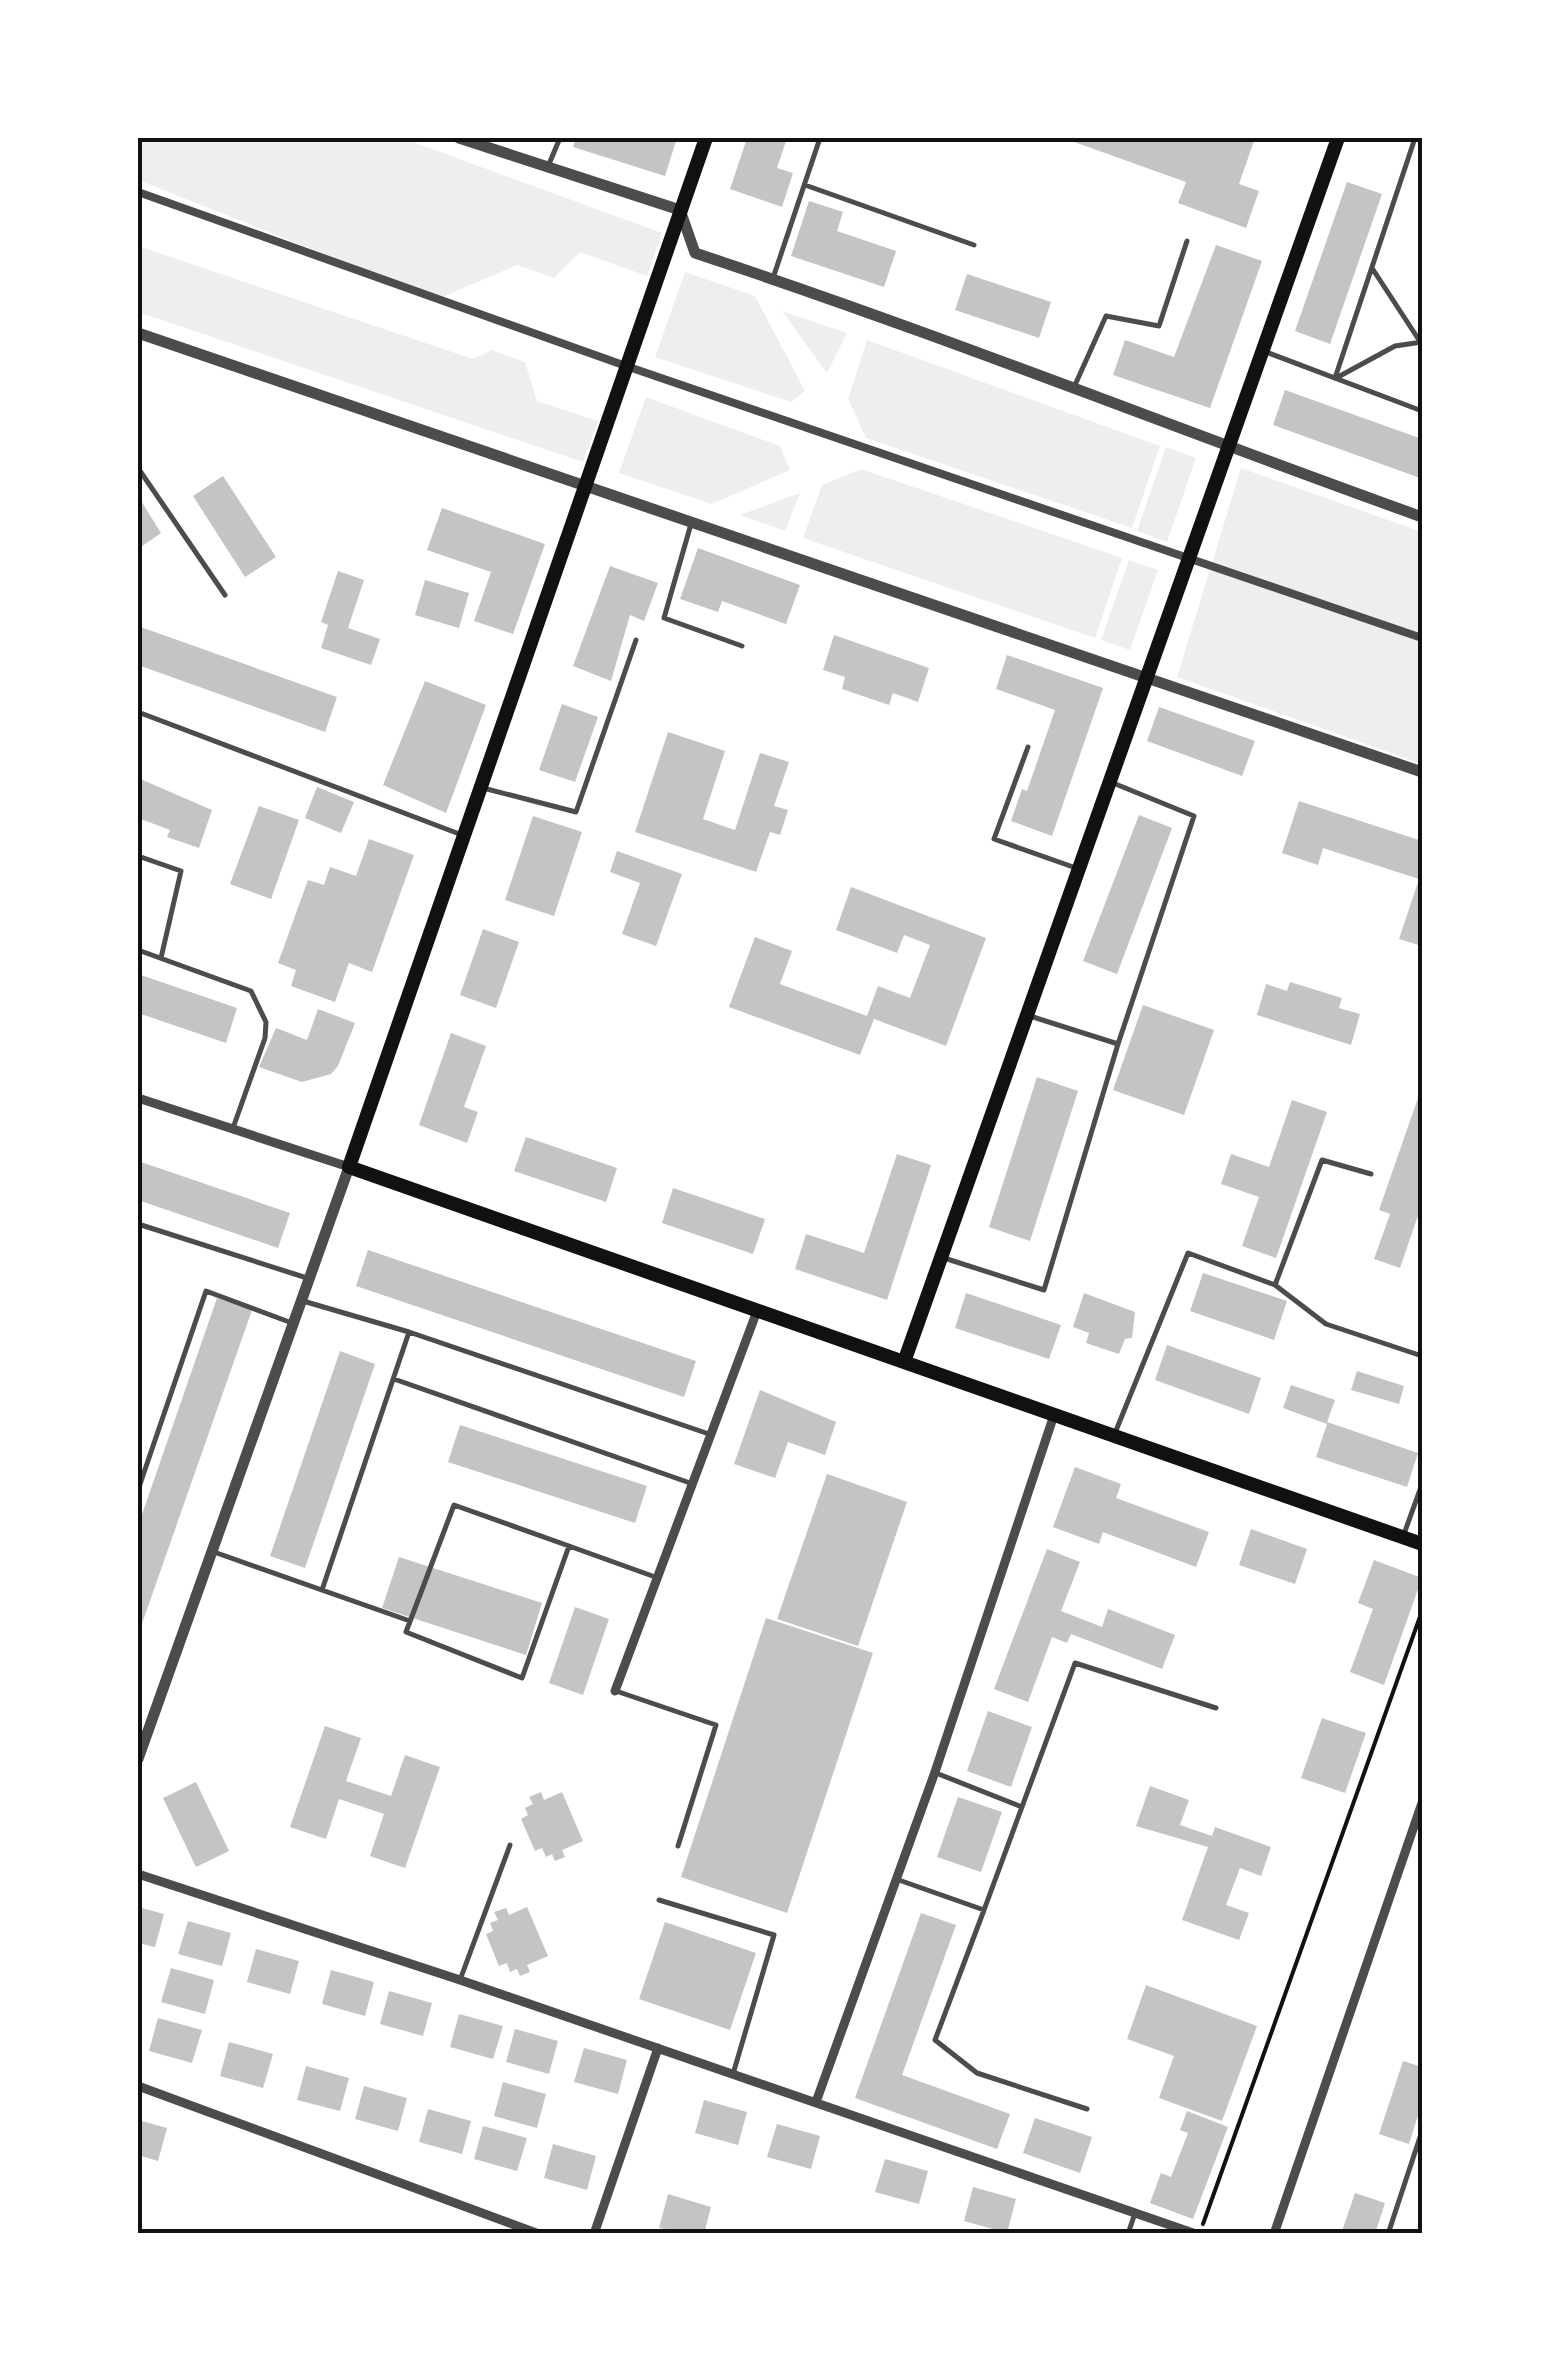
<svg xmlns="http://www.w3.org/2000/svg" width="1560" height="2371" font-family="Ubuntu,sans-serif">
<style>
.green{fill:#eee}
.building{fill:#c4c4c4}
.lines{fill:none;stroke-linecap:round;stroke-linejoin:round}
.path{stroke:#111;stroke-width:4}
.service{stroke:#4c4c4c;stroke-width:5}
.pedestrian{stroke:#4c4c4c;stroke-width:8}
.minor{stroke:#4c4c4c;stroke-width:9}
.tertiary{stroke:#4c4c4c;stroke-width:11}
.secondary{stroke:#111;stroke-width:14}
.neatline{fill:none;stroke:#111;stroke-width:4}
</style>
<rect width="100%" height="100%" fill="#fff"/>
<path class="green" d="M138 138H402L662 233 647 276 580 252 554 278 517 265 438 299 138 180Z
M138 246 473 359 492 350 525 362 537 401 598 421 583 462 138 312Z
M685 272 755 296 805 391 791 402 655 357Z
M782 311 847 333 827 373Z
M867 340 1160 446 1132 528 866 438 848 399Z
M646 397 780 446 790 470 712 504 619 473Z
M1166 447 1196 458 1167 542 1137 531Z
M1241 468 1422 532V764L1177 677Z
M861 469 1122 558 1095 638 803 538 822 485Z
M800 493 785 531 740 515Z
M1129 560 1158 570 1130 650 1101 640Z"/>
<path class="building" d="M576 138H677L665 176 573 147Z
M747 138H787L777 168 793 173 782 207 730 189Z
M1063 138H1255L1239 184 1259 191 1246 228 1178 203 1186 182Z
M1347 182 1382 194 1330 344 1295 331Z
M809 201 843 212 837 231 896 251 884 287 791 256Z
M1216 245 1262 261 1210 408 1113 375 1125 340 1174 357Z
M967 274 1051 302 1039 338 955 310Z
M1285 390 1422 439 1420 478 1273 425Z
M223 476 276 557 245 577 193 496Z
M138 496 161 533 138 549Z
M442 508 545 544 513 634 474 621 491 572 427 550Z
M698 548 800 585 786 624 722 601 718 612 680 599Z
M610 566 658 583 644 621 630 615 611 681 573 666Z
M338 571 364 580 348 628 380 639 371 665 321 648 328 625 321 622Z
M425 580 469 593 459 628 415 615Z
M138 626 337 697 325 732 138 665Z
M834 635 929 668 918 702 893 693 889 705 842 689 845 677 823 670Z
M1007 655 1103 688 1052 836 1011 821 1022 789 1027 791 1055 710 996 689Z
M425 681 486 705 446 813 383 785Z
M562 704 598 717 575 782 539 770Z
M1159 707 1255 741 1242 776 1147 741Z
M668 732 725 751 703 819 735 830 760 753 789 762 774 806 788 810 780 835 770 832 756 872 635 832Z
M138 778 212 810 199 848 167 837 170 830 138 818Z
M317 787 354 802 341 833 305 818Z
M1299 801 1422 841V946L1399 939 1419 879 1323 848 1318 865 1282 853Z
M259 806 299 820 271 899 230 884Z
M1139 815 1172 828 1117 974 1083 961Z
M533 816 582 832 554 916 505 900Z
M369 839 414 855 372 972 349 963 335 1002 291 986 296 970 278 963 308 880 324 885 330 867 356 876Z
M617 851 682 874 656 946 622 934 640 883 610 872Z
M851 887 986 938 946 1046 874 1019 860 1055 729 1007 755 937 792 951 780 984 867 1016 878 986 910 998 930 945 904 935 897 953 836 930Z
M483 929 519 942 496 1008 460 995Z
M138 974 237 1008 226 1043 138 1013Z
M1290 982 1342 998 1339 1008 1360 1014 1351 1045 1257 1015 1266 984 1287 991Z
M1143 1005 1214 1030 1184 1115 1113 1090Z
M318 1009 355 1023 338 1066 331 1074 302 1082 259 1067 276 1028 307 1040Z
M451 1033 486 1046 464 1107 478 1112 467 1143 419 1125Z
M1037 1077 1078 1091 1030 1241 989 1227Z
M1418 1098 1422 1100V1204L1400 1268 1374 1259 1390 1214 1379 1210Z
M1292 1100 1327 1112 1276 1258 1242 1246 1259 1197 1221 1184 1231 1154 1269 1167Z
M526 1137 617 1168 606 1202 514 1171Z
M897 1154 931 1165 887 1300 795 1269 806 1234 864 1253Z
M138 1161 290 1213 278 1248 138 1200Z
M673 1188 765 1219 753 1254 662 1223Z
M368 1250 696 1361 684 1397 356 1286Z
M1203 1273 1287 1301 1274 1340 1190 1311Z
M966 1293 1061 1325 1049 1359 955 1328Z
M1084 1293 1135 1312 1132 1338 1125 1339 1119 1354 1086 1343 1089 1333 1073 1327Z
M217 1298 252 1310 138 1635V1526Z
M1167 1345 1261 1378 1249 1414 1155 1380Z
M340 1351 375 1364 305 1568 270 1556Z
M1357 1371 1404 1386 1399 1404 1351 1390Z
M1291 1385 1335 1400 1327 1422 1418 1453 1407 1487 1316 1457 1327 1424 1283 1408Z
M760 1390 836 1422 825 1455 788 1442 775 1478 734 1464Z
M460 1425 647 1486 635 1523 448 1462Z
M1075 1467 1121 1484 1116 1498 1209 1532 1196 1567 1103 1532 1099 1544 1053 1527Z
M827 1474 907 1502 858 1646 777 1619Z
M1251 1529 1307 1549 1295 1584 1239 1565Z
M1047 1549 1080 1562 1061 1611 1102 1627 1108 1609 1175 1635 1162 1669 1071 1634 1067 1643 1052 1637 1028 1702 994 1689Z
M399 1557 542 1603 526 1655 382 1608Z
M1374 1560 1422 1578 1384 1685 1350 1672 1373 1609 1358 1603Z
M575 1607 609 1619 583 1695 549 1683Z
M766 1618 873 1653 787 1913 681 1877Z
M988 1711 1032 1727 1011 1787 967 1771Z
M1322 1718 1366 1733 1345 1793 1301 1778Z
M325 1726 361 1738 346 1781 391 1796 405 1755 440 1767 405 1868 370 1856 384 1814 339 1799 326 1839 290 1827Z
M196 1782 229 1851 196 1867 163 1798Z
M1150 1786 1189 1800 1180 1825 1212 1836 1215 1827 1271 1847 1261 1876 1240 1868 1226 1905 1249 1913 1239 1940 1182 1920 1208 1847 1136 1826Z
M541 1792 544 1800 562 1792 583 1841 562 1850 565 1857 555 1861 552 1854 546 1857 542 1848 535 1851 521 1819 528 1815 525 1808 533 1804 529 1797Z
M958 1797 1002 1812 981 1872 937 1857Z
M138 1907 164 1914 155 1947 138 1943Z
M527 1907 548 1956 527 1965 530 1972 520 1976 517 1969 510 1972 507 1963 499 1966 486 1934 493 1931 490 1923 498 1920 494 1912 506 1908 509 1915Z
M921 1913 956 1925 902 2075 1010 2114 997 2149 855 2098Z
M188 1921 231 1933 222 1966 178 1954Z
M665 1922 756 1953 730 2030 639 1999Z
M256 1949 299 1961 290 1994 247 1982Z
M171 1968 214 1980 205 2014 161 2002Z
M331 1970 374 1982 365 2016 322 2004Z
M1146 1985 1257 2026 1222 2121 1159 2098 1174 2056 1127 2039Z
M389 1991 432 2003 423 2036 380 2024Z
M459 2014 503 2026 493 2059 450 2047Z
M158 2018 202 2030 192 2063 149 2051Z
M515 2029 558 2041 549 2074 506 2062Z
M229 2042 273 2054 263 2088 220 2076Z
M584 2048 627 2060 618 2094 574 2082Z
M1403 2061 1422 2067V2103L1409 2144 1379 2134Z
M306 2066 349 2078 340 2111 297 2100Z
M503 2082 546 2094 537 2128 494 2116Z
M364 2086 407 2098 398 2131 355 2119Z
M704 2100 747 2112 738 2145 695 2133Z
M428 2109 471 2121 462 2154 419 2142Z
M1187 2111 1228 2127 1193 2219 1150 2203 1161 2173 1171 2177 1188 2133 1180 2130Z
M1035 2118 1092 2137 1080 2173 1023 2153Z
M138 2120 167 2128 158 2161 138 2155Z
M777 2124 820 2136 811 2169 767 2157Z
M483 2126 527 2138 517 2171 474 2159Z
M553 2144 596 2156 587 2190 544 2178Z
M885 2159 928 2171 919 2204 875 2192Z
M973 2187 1016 2199 1007 2233 964 2221Z
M1355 2193 1385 2203 1375 2234H1341Z
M668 2194 711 2207 704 2234 659 2228Z"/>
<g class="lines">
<path class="path" d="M1203 2224 1422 1611"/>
<path class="service" d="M549 164 560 138
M805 185 974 245
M1372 268 1419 340
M773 278 820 138
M1266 352 1422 411
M1338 377 1395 346 1422 342
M1335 378 1415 138
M1075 385 1106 316 1159 326 1187 241
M138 468 225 595
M691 524 664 618 742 646
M138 712 462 835
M1028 747 994 839 1076 868
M483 788 576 812 636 640
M138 856 181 871 161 958
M138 950 251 991 266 1022 265 1038 233 1128
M1030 1016 1118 1044
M1371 1174 1322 1160 1275 1285 1326 1324 1422 1356
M138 1224 307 1278
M944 1258 1044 1290 1118 1044 1194 816 1113 783
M303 1301 409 1332 322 1590
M409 1332 709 1434
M394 1379 693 1484
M1115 1433 1188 1253 1275 1285
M138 1490 206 1291 292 1323
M1404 1534 1422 1484
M569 1546 454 1505 406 1632 522 1678 569 1546 658 1578
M214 1552 410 1621
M616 1691 716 1725 678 1846
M936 1773 1022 1807
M896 1879 984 1910 1075 1663 1216 1708
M659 1900 774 1935 733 2074
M984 1910 935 2040 977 2073 1087 2109
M460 1980 510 1845
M1128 2234 1135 2213
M1388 2234 1422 2131"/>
<path class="pedestrian" d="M138 192 626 366 1422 638"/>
<path class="minor" d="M138 1098 349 1167
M615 1691 757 1311
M138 1874 460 1980 1196 2234
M138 2086 539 2234
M816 2102 935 1772 1054 1415
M594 2234 658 2048
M1274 2234 1422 1803"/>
<path class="tertiary" d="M459 138 680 210 695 253C940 334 1179 430 1422 517
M138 333 1422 772
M138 1759 349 1167"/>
<path class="secondary" d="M706 138 349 1167 1422 1544
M904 1362 1338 138"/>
</g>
<rect width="1560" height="2371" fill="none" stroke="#ffffff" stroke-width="280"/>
<rect x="140" y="140" width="1280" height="2091" class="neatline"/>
</svg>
